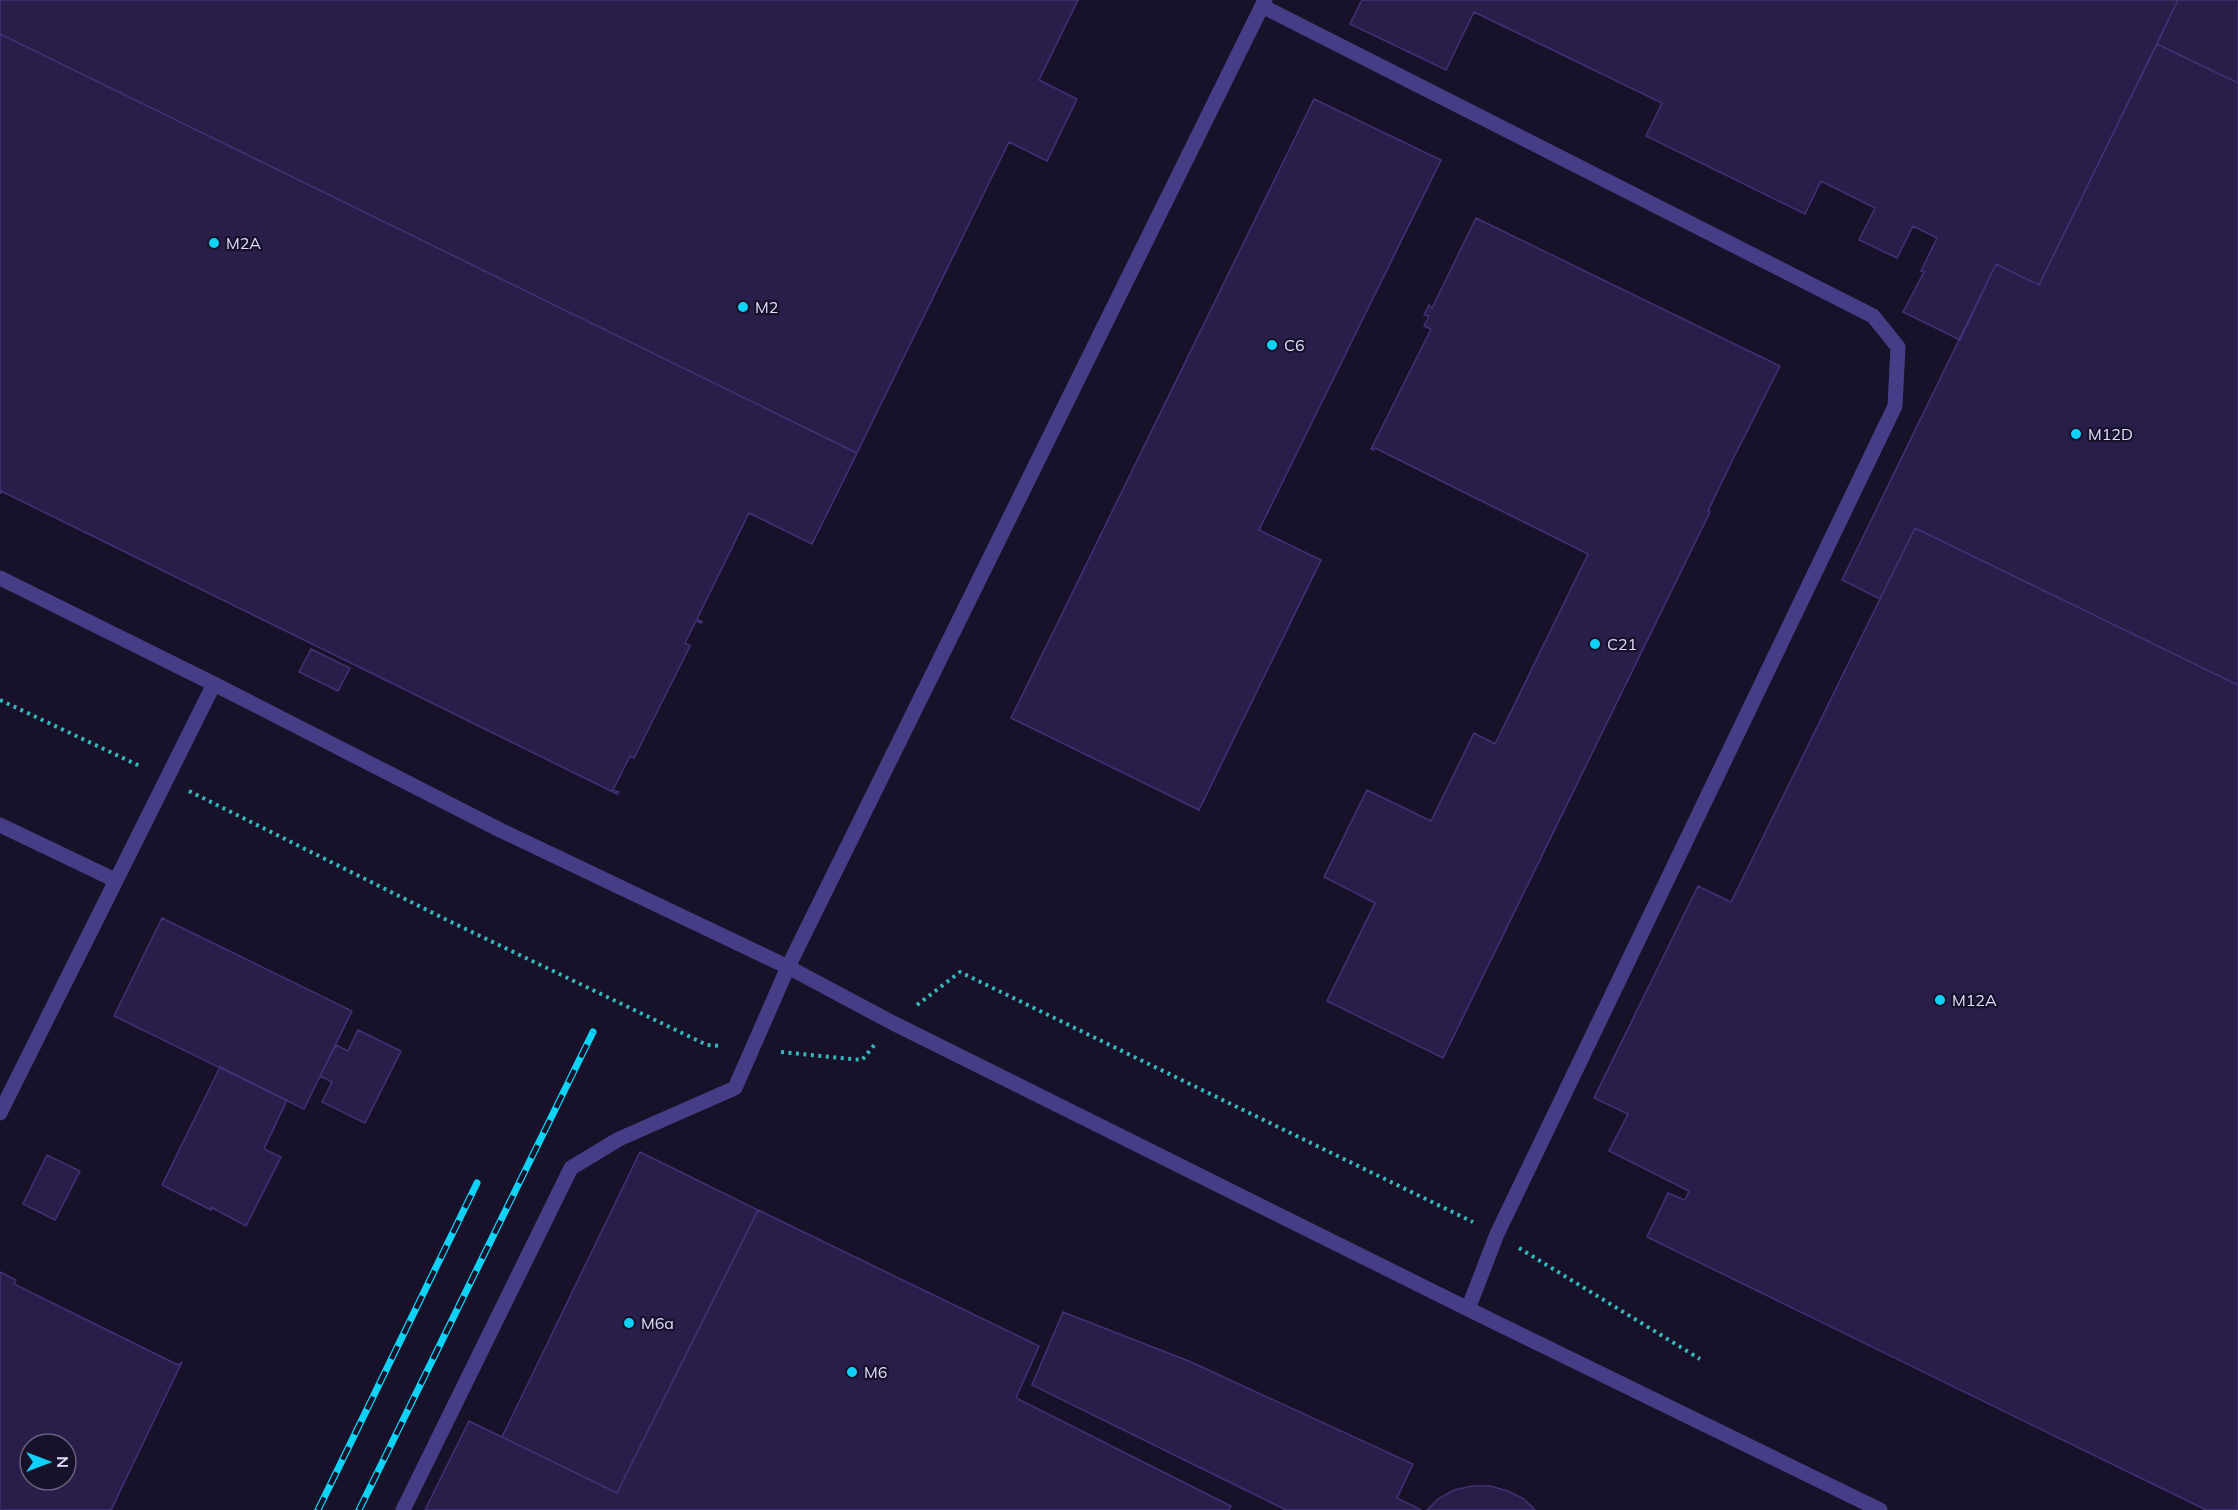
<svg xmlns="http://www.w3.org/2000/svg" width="2238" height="1510" font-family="Mulish,sans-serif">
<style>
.building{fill:#291e4a;stroke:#423175;stroke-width:1.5;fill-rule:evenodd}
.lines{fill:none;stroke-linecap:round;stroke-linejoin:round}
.path{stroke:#35b8b7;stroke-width:4;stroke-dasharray:3 4.5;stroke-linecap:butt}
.minor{stroke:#453e87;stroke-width:15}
.rail-casing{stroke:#0ed3f7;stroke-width:7}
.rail{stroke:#17122a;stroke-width:4.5;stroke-dasharray:14;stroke-linecap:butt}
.poi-dot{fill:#0ed3f7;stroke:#17122a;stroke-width:2}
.labels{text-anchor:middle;stroke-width:4.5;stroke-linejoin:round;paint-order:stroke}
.poi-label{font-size:16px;fill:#e1dbfe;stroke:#17122a;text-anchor:start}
</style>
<rect width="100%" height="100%" fill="#17122a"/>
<path class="building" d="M0 0H1078L1039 80 1077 99 1047 161 1009 142 857 453 0 34Z
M1362 0H2178L2039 285 1996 264 1960 340 1903 312 1924 272 1921 271 1937 238 1913 226 1897 258 1859 240 1875 208 1821 181 1805 214 1646 136 1662 103 1474 12 1446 70 1350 24Z
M2178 0H2238V83L2157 44Z
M0 34 857 453 812 544 749 513 697 619 702 622 701 623 696 621 685 643 690 646 634 758 630 756 613 790 619 792 617 794 1 491 0 494Z
M2157 44 2238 83V685L1915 528 1880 599 1842 580 1996 264 2039 285Z
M1314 99 1441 160 1259 530 1321 560 1199 810 1011 718Z
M1476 218 1780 366 1732 461 1708 511 1710 512 1443 1058 1327 1001 1375 903 1324 877 1367 790 1431 821 1474 733 1495 744 1588 554 1375 448 1373 450 1371 449 1431 329 1424 326 1429 316 1424 315 1429 305 1432 308Z
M1915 528 2238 685V1510H2206L1647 1237 1668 1193 1685 1200 1689 1191 1609 1151 1628 1114 1594 1098 1698 886 1731 902Z
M311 649 350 668 338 691 299 672Z
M162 918 352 1011 304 1109 114 1016Z
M358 1030 401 1051 365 1123 322 1102 332 1082 320 1076 336 1045 348 1051Z
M220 1067 287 1100 264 1149 281 1157 246 1226 211 1207V1210L162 1185Z
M640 1152 758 1210 617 1493 502 1437Z
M47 1155 80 1171 55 1220 23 1204Z
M758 1210 1039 1346 1016 1398 1231 1506 1229 1510H425L469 1421 617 1493Z
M0 1272 16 1280 14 1284 178 1365 182 1362 111 1510H0ZM30 1444H66V1480H30Z
M1063 1312 1191 1362 1413 1464 1397 1498 1421 1510H1286L1032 1385Z
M1472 1486H1490L1508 1491 1524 1499 1535 1510H1427L1438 1499 1454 1490Z"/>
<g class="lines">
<path class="path" d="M0 700 142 767
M189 791 449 921 707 1045 722 1046
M917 1005 960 972 1473 1222
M781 1052 862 1060 876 1043
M1519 1248 1700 1359"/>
<path class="minor" d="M1262 6 1873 316 1898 347 1895 406 1497 1234 1468 1309
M0 578 214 684 500 830 788 967 893 1023 1468 1309 1880 1510
M0 825 115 880
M0 1113 214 684
M403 1510 571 1168 619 1139 735 1088 788 967 1265 0"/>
<defs>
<path id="rail" d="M318 1510 477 1183
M359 1510 593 1032"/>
</defs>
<use href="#rail" class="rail-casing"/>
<use href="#rail" class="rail"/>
</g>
<g class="poi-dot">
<circle cx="214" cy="243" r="6"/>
<circle cx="743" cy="307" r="6"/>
<circle cx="1272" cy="345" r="6"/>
<circle cx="2076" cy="434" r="6"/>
<circle cx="1595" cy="644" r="6"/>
<circle cx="1940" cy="1000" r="6"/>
<circle cx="629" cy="1323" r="6"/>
<circle cx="852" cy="1372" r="6"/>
</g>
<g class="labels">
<g class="poi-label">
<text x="226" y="249">M2A</text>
<text x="755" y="313">M2</text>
<text x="1284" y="351">C6</text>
<text x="2088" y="440">M12D</text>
<text x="1607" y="650">C21</text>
<text x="1952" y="1006">M12A</text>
<text x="641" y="1329">M6a</text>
<text x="864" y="1378">M6</text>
</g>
</g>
<g transform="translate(48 1462) rotate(90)"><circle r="28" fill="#17122a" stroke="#68627f" stroke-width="1.5"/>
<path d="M0-4.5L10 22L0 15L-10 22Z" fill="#0ed3f7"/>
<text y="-9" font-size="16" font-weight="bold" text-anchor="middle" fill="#e1dbfe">N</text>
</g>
</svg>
